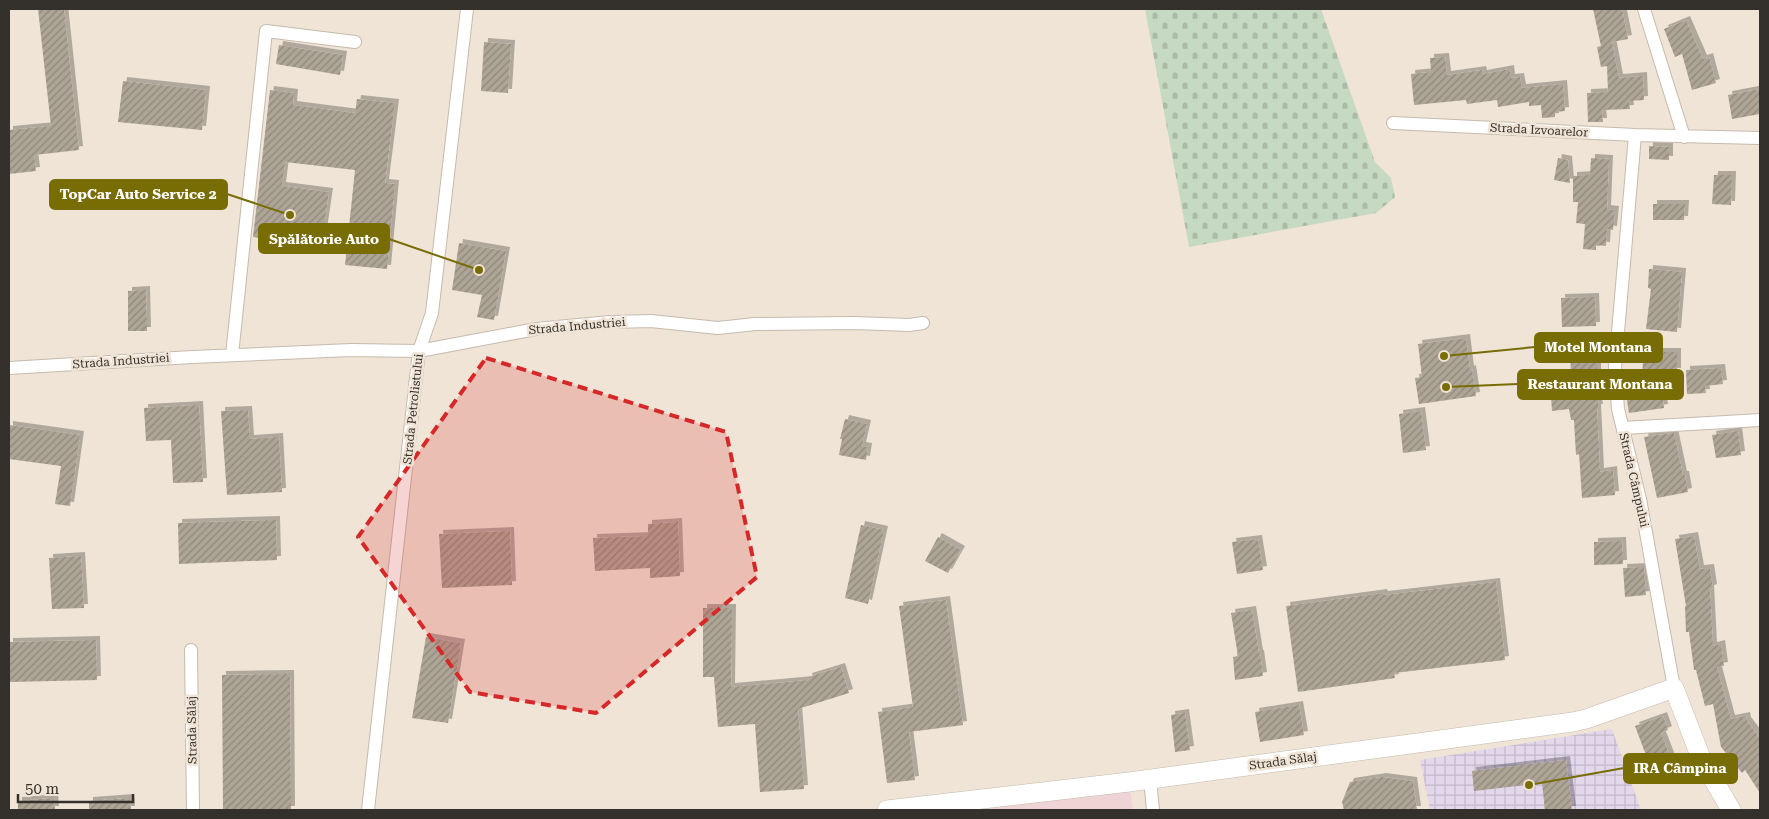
<svg xmlns="http://www.w3.org/2000/svg" width="1769" height="819" font-family="'Roboto Serif',serif">
<style>
.commercial{fill:#efd4d6}
.industrial{fill:url(#industrial-grid)}
.cemetery{fill:url(#cemetery-stones)}
.building{fill:url(#building-hatch);filter:url(#shadow)}
.lines{fill:none;stroke-linecap:round;stroke-linejoin:round}
.street-casing{stroke:#c5baad;stroke-width:14}
.secondary-casing{stroke:#c5baad;stroke-width:20}
.street{stroke:#fff;stroke-width:12}
.secondary{stroke:#fff;stroke-width:19}
.marked{fill:#d62828;fill-opacity:0.2;stroke:#d62828;stroke-width:4;stroke-dasharray:10 6;stroke-linejoin:round}
.labels{text-anchor:middle;stroke-width:5;stroke-linejoin:round;paint-order:stroke}
.street-label{font-size:12px;fill:#34302b;stroke:#f0e4d6}
.leader{fill:none;stroke:#786c05;stroke-width:2}
.callout-dot{fill:#786c05;stroke:#f0e4d6;stroke-width:2}
.callout{fill:#786c05;stroke:#786c05;stroke-width:2}
.callout-label{font-size:14px;text-anchor:middle;font-weight:bold;fill:#fff}
</style>
<defs>
<pattern id="industrial-grid" width="8" height="8" patternUnits="userSpaceOnUse" patternTransform="scale(1.25)"><rect width="8" height="8" fill="#e2d7eb"/><path d="M0 4h8M4 0v8" fill="none" stroke="#c2b9ca"/></pattern>
<pattern id="cemetery-stones" width="16" height="16" patternUnits="userSpaceOnUse" patternTransform="scale(1.25)"><rect width="16" height="16" fill="#c6d9c3"/><path d="M2 7V4a2 2 0 0 1 4 0v3zM10 15v-3a2 2 0 0 1 4 0v3z" fill="#abbba8"/></pattern>
<pattern id="building-hatch" width="6" height="6" patternUnits="userSpaceOnUse" patternTransform="scale(1.25)"><rect width="6" height="6" fill="#aea597"/><path d="M-1 1l2-2M0 6l6-6M5 7l2-2" fill="none" stroke="#8e877b"/></pattern>
<filter id="shadow"><feDropShadow dx="4" dy="-4" stdDeviation="0" flood-color="#0004"/></filter>
</defs>
<rect width="100%" height="100%" fill="#f0e4d6"/>
<path class="commercial" d="M1129 782 1133 810H887Z"/>
<path class="industrial" d="M1612 729 1641 810H1430L1420 760Z"/>
<path class="cemetery" d="M1145 9H1321L1375 162 1391 178 1395 197 1376 213 1189 247Z"/>
<path class="building" d="M38 9H64L79 150 34 155 36 171 9 174V130L51 126Z
M1593 9H1622L1628 39 1612 42 1619 78 1643 76 1644 100 1629 101 1630 109 1602 110 1603 122H1588L1587 93 1608 92 1607 66 1601 67 1597 47 1601 46Z
M1686 20 1703 59 1709 57 1716 83 1692 90 1682 54 1675 57 1664 29Z
M484 42 511 44 508 93 481 91Z
M279 45 343 55 340 75 276 64Z
M1445 57 1447 75 1482 70 1483 74 1510 69 1511 78 1520 77 1522 88 1563 84 1565 111 1555 112V117L1542 118 1541 105 1529 106V102L1498 107 1497 100 1467 104 1466 100 1414 105 1411 74 1431 72 1430 58Z
M123 81 206 90 202 130 118 122Z
M1760 89V114L1732 119 1728 95Z
M270 90 294 93 293 105 355 113 357 99 395 103 385 183 395 184 387 269 345 265 355 170 285 162 282 186 329 192 321 246 253 237Z
M1649 146 1669 147V160L1649 159Z
M1558 158 1568 160 1570 183 1554 180Z
M1591 158 1609 159 1607 209 1615 210 1613 230 1607 229 1606 246 1596 245V250L1583 249 1585 224 1576 223 1578 202H1573V176L1590 175Z
M1714 175H1732L1731 205 1712 204Z
M1653 204H1685L1684 220H1653Z
M459 243 506 251 494 320 477 317 482 295 452 290Z
M1649 269 1682 272 1677 332 1646 329 1651 289 1648 288Z
M146 290 147 331H128V291Z
M1595 297 1596 326 1562 327 1561 298Z
M1466 338 1470 370 1472 369 1476 396 1419 404 1415 378 1422 377 1418 344Z
M1571 351 1597 352V376H1594L1599 408H1597L1600 472 1613 470 1615 495 1582 498 1579 454 1576 455 1574 420H1571L1569 409 1552 411 1551 397 1570 395Z
M1643 352H1677V372L1659 371 1664 408 1629 413 1626 394 1642 392Z
M1721 368 1723 384 1705 386 1706 393 1687 394 1686 370Z
M199 405 203 482 173 483 171 440 146 441 144 408Z
M248 410 250 439 279 437 282 492 227 495 221 411Z
M1421 411 1426 450 1403 453 1399 414Z
M845 419 867 424 862 446 868 447 866 460 839 455 842 439H840Z
M9 425 80 435 70 506 55 504 61 466 9 459Z
M1738 431 1741 455 1716 458 1712 435Z
M1674 433 1683 475H1685L1688 492 1657 498 1644 437Z
M276 520 277 560 179 564 178 523Z
M678 522 680 576 650 578V568L595 571 593 538 648 536V524Z
M861 525 884 530 868 604 845 598Z
M510 531 512 585 442 588 439 534Z
M1694 536 1700 569 1710 568 1713 588 1710 589 1713 646 1721 644 1724 666 1717 667 1731 719 1746 716 1747 721 1760 738V793L1745 770 1742 773 1721 747 1713 704 1705 706 1696 670H1694L1689 632H1686L1685 606H1686L1675 539Z
M938 537 961 550 948 573 925 561Z
M1258 539 1263 570 1237 574 1232 542Z
M1622 541 1623 564 1594 565V542Z
M81 556 84 608 52 609 49 558Z
M1644 567 1646 595 1625 597 1623 568Z
M1496 582 1505 660 1394 673 1395 678 1298 692 1286 606 1383 593 1384 595Z
M946 600 963 725 909 732 915 780 887 783 878 712 913 707 899 606Z
M703 608H732L731 687 809 680 808 677 841 667 849 693 798 709 804 789 760 792 755 724 718 727 714 677H703Z
M1252 610 1259 654H1260L1263 676 1235 680 1233 657 1238 656 1231 613Z
M426 637 461 643 448 723 412 718Z
M96 640 97 680 9 682V642Z
M290 674 291 810H223L222 675Z
M1299 705 1304 735 1260 742 1255 712Z
M1185 713 1190 750 1175 752 1171 715Z
M1663 716 1668 730 1661 733 1677 774 1656 782 1635 726Z
M1566 760 1572 810H1545L1542 783 1474 791 1472 771Z
M1382 777 1413 781 1417 810H1344L1342 802 1350 782Z
M54 798 55 810H18V801Z
M130 798 131 810H89V801Z"/>
<g class="lines">
<defs>
<path id="street" d="M1644 9 1684 137
M1393 123 1635 135 1760 138
M1635 135 1615 367 1618 409 1640 499 1674 688
M232 355 266 31 355 42
M9 368 192 357 351 350 419 351 536 329 610 322 651 321 718 328 755 324 854 323 909 325 923 323
M1623 428 1760 420
M191 650 193 810
M1150 779 1153 810
M368 810 419 351 432 313 467 9"/>
<path id="secondary" d="M887 810 1129 782 1573 722 1586 719 1674 688 1701 758 1731 810"/>
</defs>
<use href="#street" class="street-casing"/>
<use href="#secondary" class="secondary-casing"/>
<use href="#street" class="street"/>
<use href="#secondary" class="secondary"/>
</g>
<path class="marked" d="M486 358 726 432 757 577 596 713 470 692 358 537Z"/>
<g class="labels">
<g class="street-label">
<text transform="translate(1539 130) rotate(3)" y="4">Strada Izvoarelor</text>
<text transform="translate(577 326) rotate(-5)" y="4">Strada Industriei</text>
<text transform="translate(121 361) rotate(-4)" y="4">Strada Industriei</text>
<text transform="translate(413 409) rotate(-84)" y="4">Strada Petrolistului</text>
<text transform="translate(1634 480) rotate(77)" y="4">Strada Câmpului</text>
<text transform="translate(192 730) rotate(-91)" y="4">Strada Sălaj</text>
<text transform="translate(1283 761) rotate(-8)" y="4">Strada Sălaj</text>
</g>
</g>
<path class="leader" d="M290 215L227 194M479 270L389 239M1444 356L1535 347M1446 387L1518 384M1529 785L1624 768"/>
<g class="callout-dot">
<circle cx="290" cy="215" r="5"/>
<circle cx="479" cy="270" r="5"/>
<circle cx="1444" cy="356" r="5"/>
<circle cx="1446" cy="387" r="5"/>
<circle cx="1529" cy="785" r="5"/>
</g>
<g class="callout">
<rect x="50" y="180" width="177" height="29" rx="5"/>
<rect x="259" y="224" width="130" height="29" rx="5"/>
<rect x="1535" y="333" width="127" height="29" rx="5"/>
<rect x="1518" y="370" width="165" height="29" rx="5"/>
<rect x="1624" y="754" width="113" height="29" rx="5"/>
</g>
<g class="callout-label">
<text x="138" y="199">TopCar Auto Service 2</text>
<text x="324" y="244">Spălătorie Auto</text>
<text x="1598" y="352">Motel Montana</text>
<text x="1600" y="389">Restaurant Montana</text>
<text x="1680" y="773">IRA Câmpina</text>
</g>
<rect width="1769" height="819" fill="none" stroke="#34302b" stroke-width="20"/>
<path d="M18 794v8h115v-8" fill="none" stroke="#34302b" stroke-width="2.5"/>
<text x="25" y="794" font-size="15" fill="#34302b" stroke="#f0e4d6" stroke-width="4" paint-order="stroke">50 m</text>
</svg>
